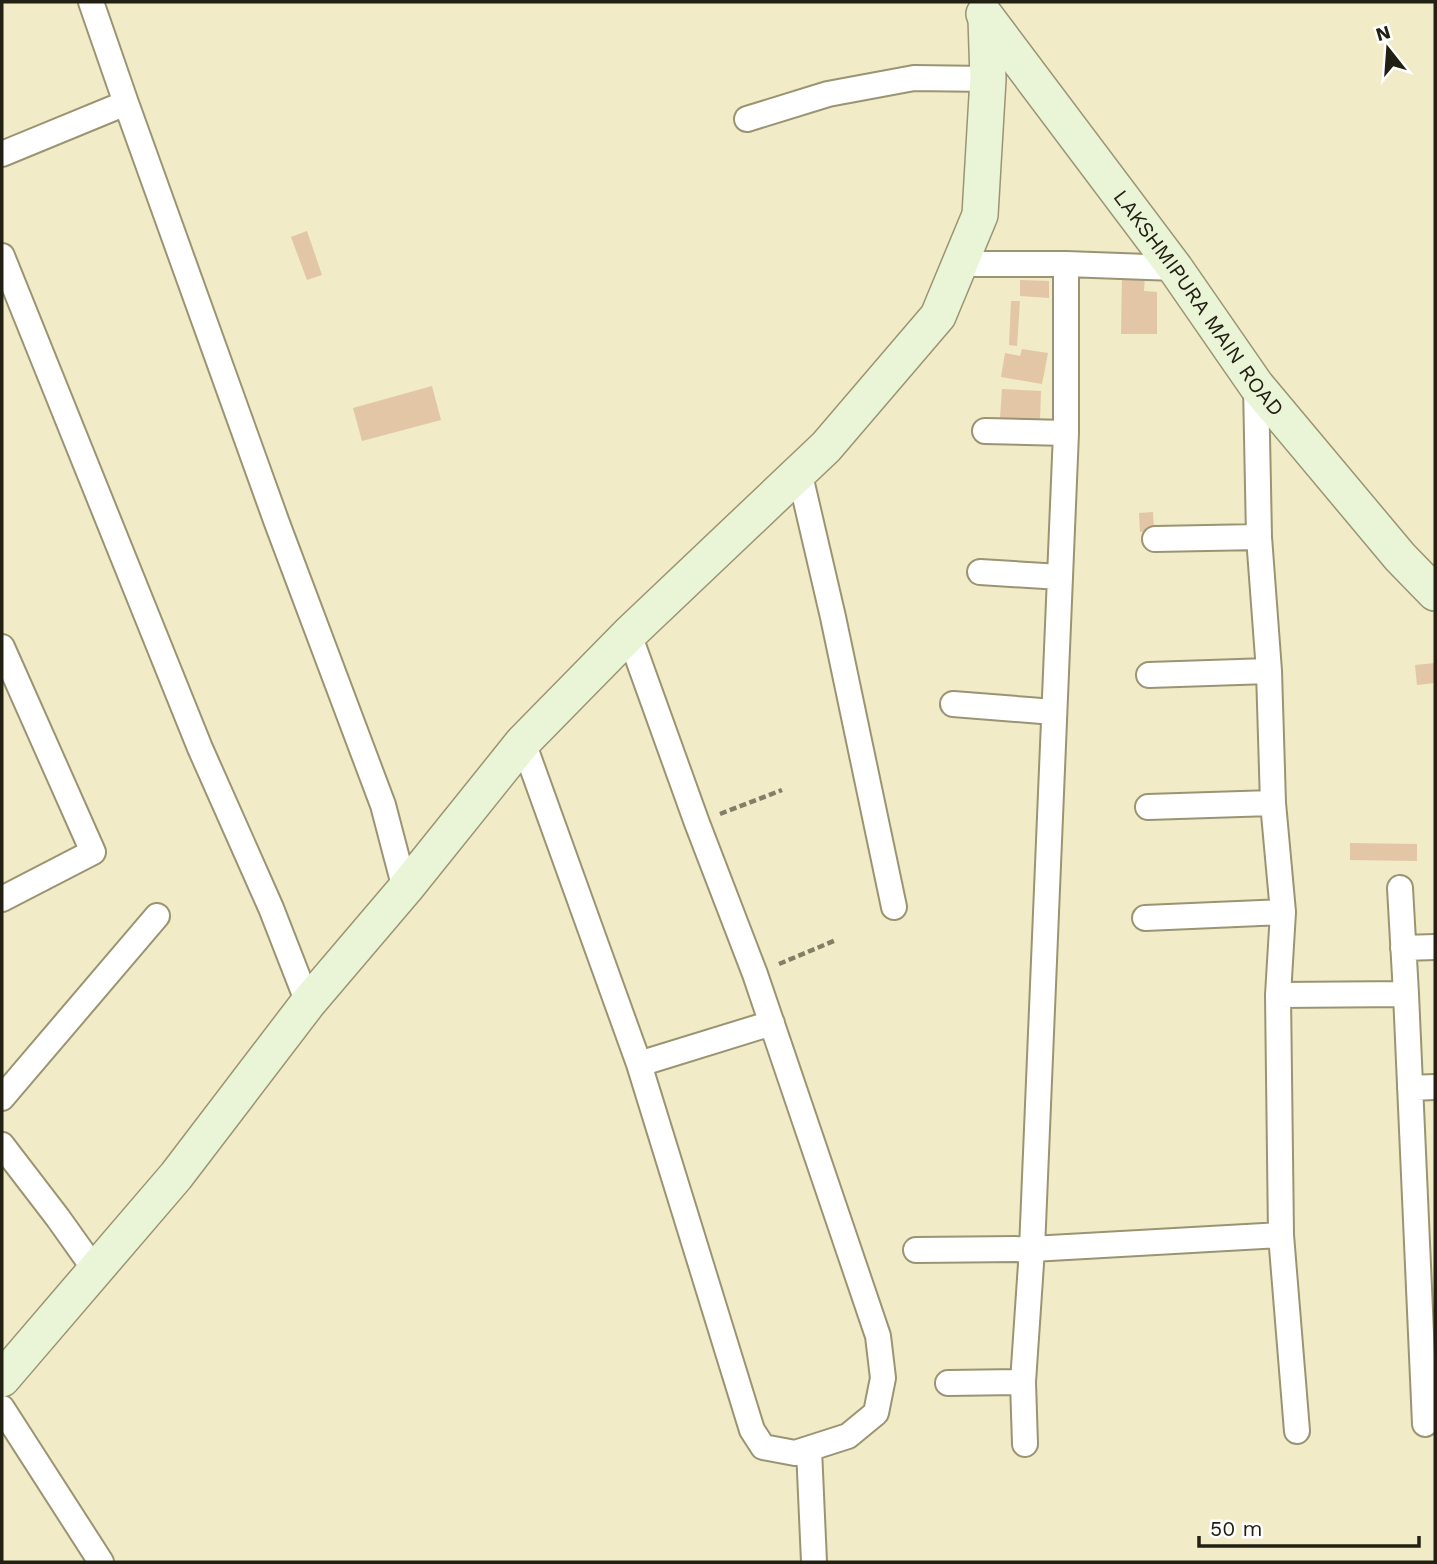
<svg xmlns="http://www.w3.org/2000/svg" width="1437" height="1564" font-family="'Work Sans',sans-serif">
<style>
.building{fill:#e2c6a5}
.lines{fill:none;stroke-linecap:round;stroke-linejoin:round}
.street-casing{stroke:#9a9473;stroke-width:28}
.secondary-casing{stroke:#9a9473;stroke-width:38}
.path{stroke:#837f67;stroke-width:4.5;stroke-dasharray:7 3.5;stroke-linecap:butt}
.street{stroke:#fff;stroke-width:24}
.secondary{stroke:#eaf5d8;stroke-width:35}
.labels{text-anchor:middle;stroke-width:6;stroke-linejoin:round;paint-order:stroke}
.street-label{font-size:21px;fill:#222013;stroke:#fff}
</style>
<rect width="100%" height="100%" fill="#f1ebc7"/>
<path class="building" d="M307 231 322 275 307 280 291 237Z
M1122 273H1145L1144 291 1157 292V334H1121Z
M1020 280 1049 281V298L1020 296Z
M1011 301H1020L1017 346 1009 345Z
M1022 349 1048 353 1042 384 1001 377 1005 353 1020 356Z
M432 386 441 420 362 441 353 408Z
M1002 389 1041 391 1040 420 1000 418Z
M1153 512 1154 531 1140 532 1139 513Z
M1435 663V683L1417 685 1415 665Z
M1350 843 1417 844V861L1350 860Z"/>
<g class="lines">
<defs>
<path id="street" d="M91 2 126 103 277 523 383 805 405 889
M747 119 828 94 914 78 988 79
M2 154 126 103
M2 256 200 748 271 908 308 1003
M960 264H1066L1175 268
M1256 385 1259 537 1269 671 1273 803 1283 912 1278 995 1281 1235 1297 1431
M985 431 1066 433
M799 471 833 617 894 907
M1155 539 1259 537
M980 572 1060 577
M2 647 93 852 2 899
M1149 675 1269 671
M953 704 1054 712
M523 742 639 1064 752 1430 763 1447 795 1453 848 1436 876 1413 883 1378 878 1336 755 974 697 823 629 634
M1148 807 1273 803
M1400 888 1406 994
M1145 918 1283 912
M1403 948 1435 947
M1278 995 1406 994 1425 1424
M639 1064 772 1023
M1410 1088 1435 1087
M2 1098 157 916
M2 1145 58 1218 95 1270
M916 1250 1032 1249 1281 1235
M948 1383 1023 1382
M2 1408 101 1562
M1025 1444 1023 1382 1032 1249 1066 433V264
M809 1449 814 1562"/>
<g id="secondary">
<path id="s1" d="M984 14 1175 268 1256 385 1400 557 1435 593"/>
<path d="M2 1379 176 1176 308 1003 405 889 523 742 629 634 826 447 938 316 980 215 988 79 986 18"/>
</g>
</defs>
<use href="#street" class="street-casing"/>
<use href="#secondary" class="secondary-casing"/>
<path class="path" d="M720 814 782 790
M779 964 836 940"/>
<use href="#street" class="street"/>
<use href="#secondary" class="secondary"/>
</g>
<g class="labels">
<g class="street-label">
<text dy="7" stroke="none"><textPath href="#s1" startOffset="360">LAKSHMIPURA MAIN ROAD</textPath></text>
</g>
</g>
<rect width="1437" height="1564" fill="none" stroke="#222013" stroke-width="7"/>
<g transform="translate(1388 49) rotate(343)" stroke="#ffffff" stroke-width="5" paint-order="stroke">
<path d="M0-5L12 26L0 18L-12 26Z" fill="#222013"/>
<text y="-10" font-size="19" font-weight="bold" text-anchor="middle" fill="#222013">N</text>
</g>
<path d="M1199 1536v10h220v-10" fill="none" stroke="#222013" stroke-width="3.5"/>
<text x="1210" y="1536" font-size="21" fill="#222013" stroke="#ffffff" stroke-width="5" paint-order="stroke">50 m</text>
</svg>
